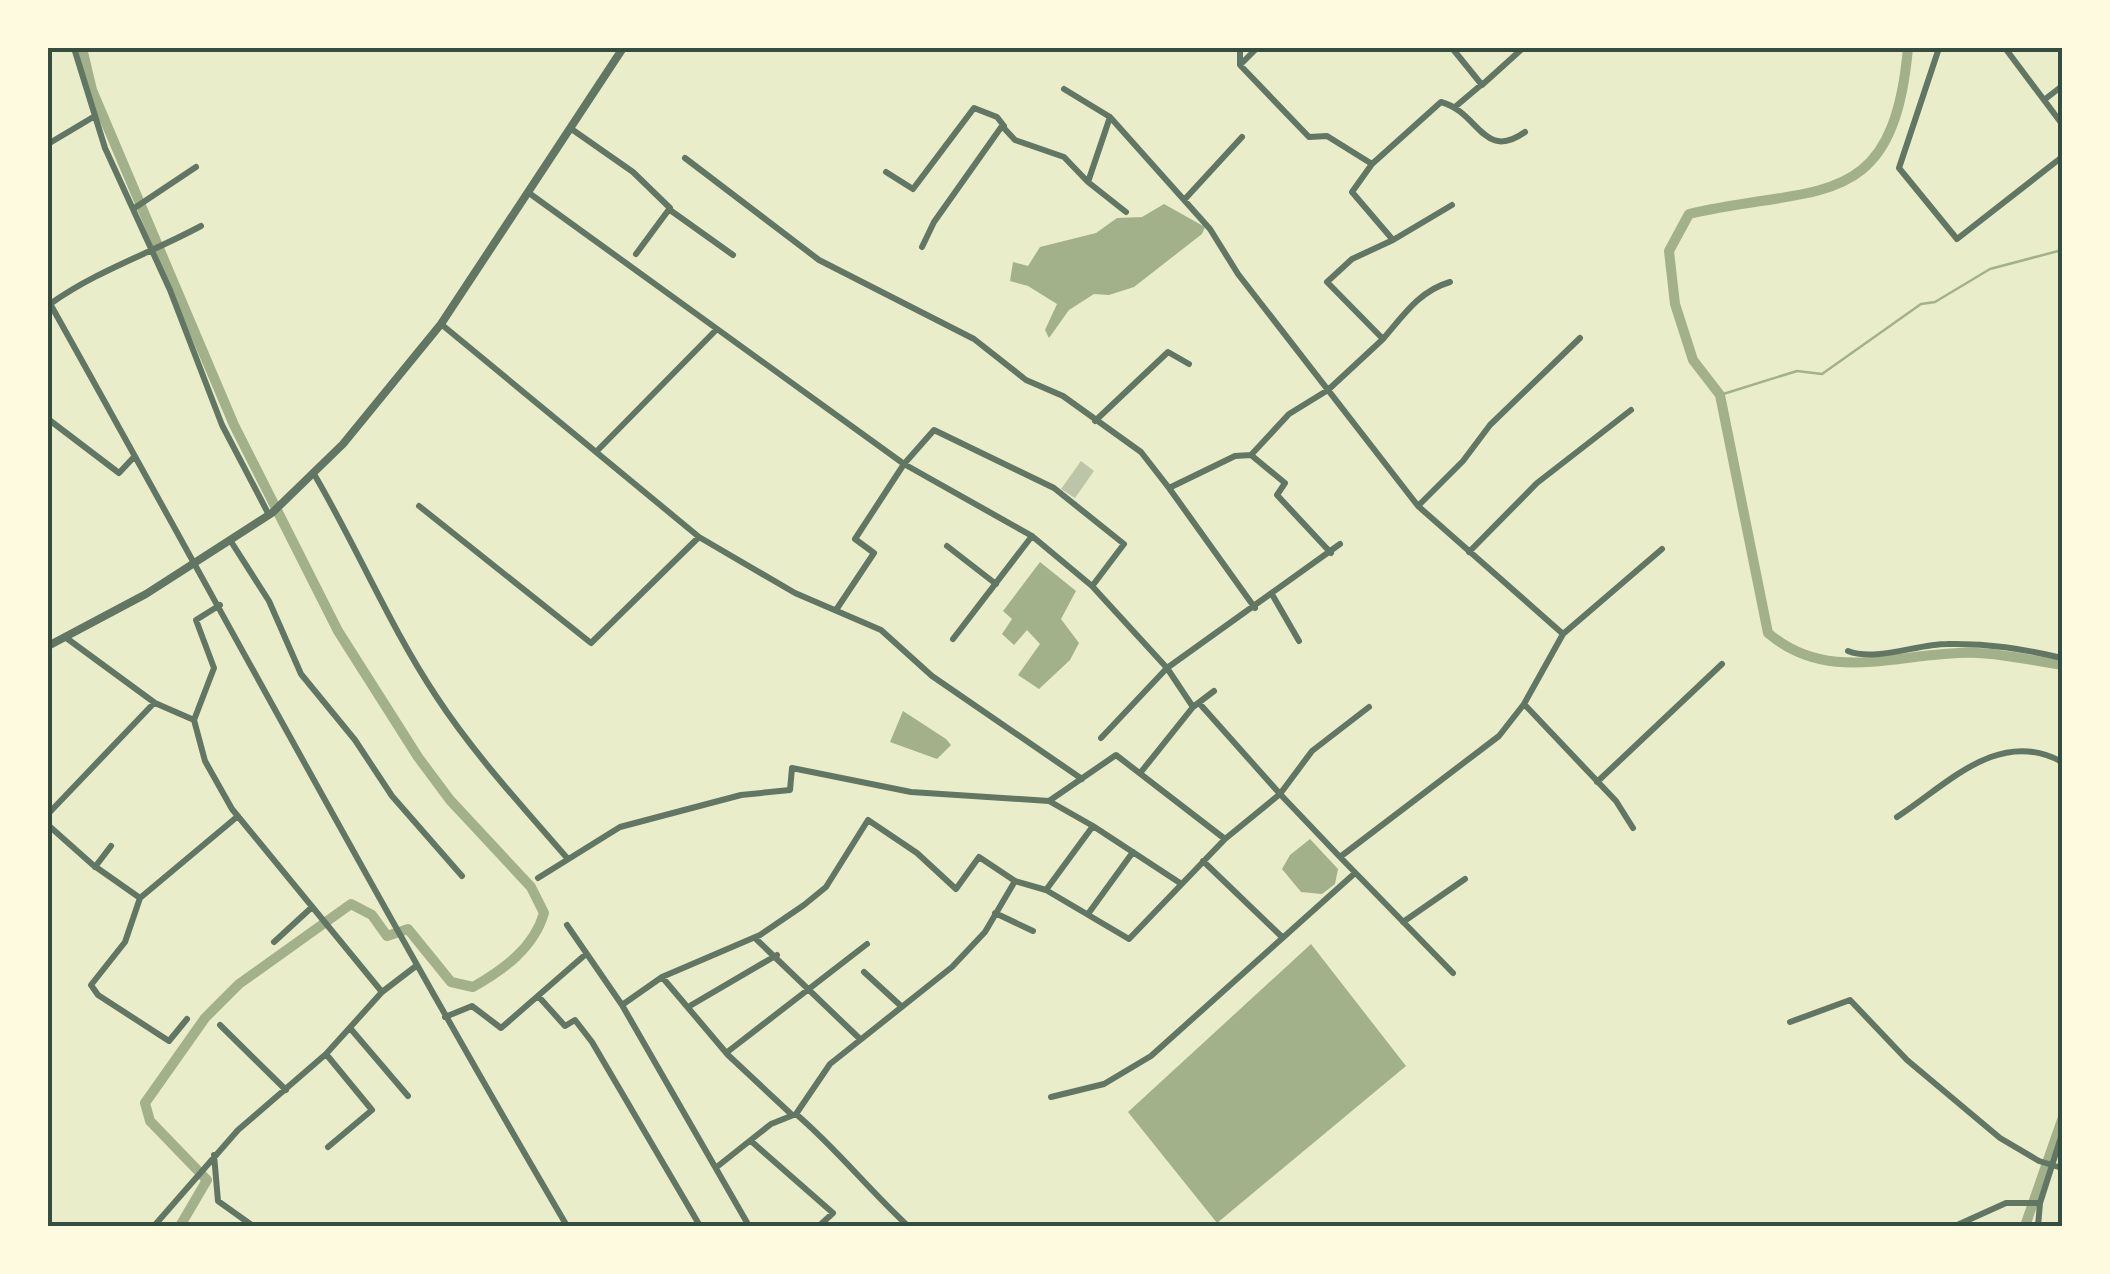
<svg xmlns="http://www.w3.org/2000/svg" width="2110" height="1274" font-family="Signika,sans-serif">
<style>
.water{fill:#a3b18a}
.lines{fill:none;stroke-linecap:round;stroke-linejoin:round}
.stream{stroke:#a3b18a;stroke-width:2.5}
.canal{stroke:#a3b18a;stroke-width:10}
.building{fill:#bcc5a7}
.minor{stroke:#617663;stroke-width:6}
.tertiary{stroke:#617663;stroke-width:8}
.neatline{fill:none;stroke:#344e41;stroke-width:4}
</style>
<rect width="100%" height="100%" fill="#e9edc9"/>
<path class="water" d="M1164 204 1205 227 1202 234 1134 287 1109 295 1094 294 1069 310 1049 338 1045 330 1057 304 1028 286 1010 281 1013 262 1028 266 1040 247 1096 233 1117 218 1142 217Z
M1040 562 1076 591 1061 619 1079 643 1070 660 1039 689 1018 675 1040 644 1027 630 1014 645 1002 634 1012 619 1003 611Z
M903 711 946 739 951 745 937 759 890 742Z
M1310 839 1338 869 1335 884 1322 894 1301 892 1282 869 1290 855Z
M1311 944 1406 1066 1217 1223 1128 1112Z"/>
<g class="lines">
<path class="stream" d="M1720 395 1797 371 1822 374 1921 304 1935 302 1990 269 2062 250"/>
<path class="canal" d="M82 48 92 90 234 425 338 631 418 757 450 800 531 887 544 913C534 948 503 970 473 987L451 982 408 929 387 936 372 915 351 904 239 984 205 1018 145 1103 150 1121 207 1180 180 1226
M1908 48C1893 215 1818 184 1689 214L1669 251 1675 304 1693 360 1720 395 1768 633C1831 687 1903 650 1977 653 2006 654 2034 661 2062 665
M2025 1226 2062 1120"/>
</g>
<path class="building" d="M1081 461 1094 471 1075 498 1061 489Z"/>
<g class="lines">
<path class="minor" d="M74 48 105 148 170 290 222 425 269 515
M1240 48V65L1309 137 1327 136 1372 164 1352 192 1393 240 1352 259 1327 282 1383 339 1328 390 1289 414 1251 455 1285 483 1277 495 1331 553
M1452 48 1482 85 1523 48
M1939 48 1899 168 1957 239 2062 157
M2005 48 2062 124
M1241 64 1257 48
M1064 89 1110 117
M2044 100 2062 86
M1455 107 1481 85
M570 128 633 172 670 208 636 254
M48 144 95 116
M685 158 819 260 974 339 1026 380 1063 396 1141 452 1169 488 1235 456 1251 455
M1372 164 1441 102C1479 112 1483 162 1525 132
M886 172 913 189 974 108 997 117 1004 126
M529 193 904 464 1032 536 1092 586 1167 668 1193 707
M1185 199 1242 137
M133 209 196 167
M670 210 733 255
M1393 240 1452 205
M922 247 934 222 1002 126 1015 140 1064 157 1087 181
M48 300C221 609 388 921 567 1226
M50 304C98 270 149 254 201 226
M441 324 699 537 795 593 881 630 932 676 1082 779
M1383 339C1403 316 1419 291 1450 282
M48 419 119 473 133 458
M1095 421 1168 352 1189 364
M596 452 717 329
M314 474C357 547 389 625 436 696 474 754 522 806 567 858
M1169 488 1255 608
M419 506 591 643 699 537
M1418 506 1463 461 1490 425 1580 338
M230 540 269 601 301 674 355 740 392 796 462 876
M947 546 996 584
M1469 552 1537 483 1631 410
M1273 596 1299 641
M220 605 196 620 214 668 194 720 205 761 232 809 382 992
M836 610 874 553 855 539 904 464 934 430 1054 488 1124 544 1093 585
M1563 634 1662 549
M65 637 155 703 194 720
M953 639 1032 536
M1848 651C1875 662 1917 644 1947 644 1988 643 2023 649 2062 658
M1199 703 1280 794 1312 751 1369 707
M1524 704 1616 801 1633 828
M1101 738 1167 668 1340 544
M1141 772 1193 707 1214 691
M1597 782 1722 664
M48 814 154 703
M1897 817C1948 784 1999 727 2062 762
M48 825 93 865 140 898
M1093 826 1180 883
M1340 857 1453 973
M1203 861 1282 937
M95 867 111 846
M538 878 620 827 741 795 790 790 792 768 911 792 1049 801 1116 755 1225 839 1280 794 1340 857 1499 736 1524 704 1563 634 1418 506 1238 274 1210 229 1110 117 1088 182 1126 212
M1046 890 1129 939 1225 839
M995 913 1033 931
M1088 914 1133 852
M1403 922 1465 879
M567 925 622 1005 749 1226
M755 938 859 1038
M274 942 311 908
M864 972 901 1006
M662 977 728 1055 790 1113
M539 997 565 1026 575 1020 592 1042 700 1226
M622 1005 662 977 760 935 804 905 826 887 868 820 917 853 956 889 979 857 1015 881
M688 1007 777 955
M445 1017 472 1006 501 1028 586 954
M187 1019 169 1041 98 995 91 985 125 942 140 898 238 816
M1790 1022 1850 1000 1907 1060 2000 1138 2039 1161 2062 1168
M220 1025 286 1090
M350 1028 408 1096
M726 1053 867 944
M326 1054 372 1110 328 1147
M1051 1097 1104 1084 1151 1056 1355 873
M796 1114C837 1149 869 1190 908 1226
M751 1141 833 1213 819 1226
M214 1155 218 1201 253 1226
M718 1166 771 1124 796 1114 830 1064 952 967 985 932 1015 881 1046 890 1093 826 1049 801
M154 1226 238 1130 326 1054 382 992 416 966
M1955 1226 2006 1203H2040
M2038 1226 2040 1203 2062 1134"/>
<path class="tertiary" d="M48 646 146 594 272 513 343 444 441 324 623 48"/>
</g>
<rect width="2110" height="1274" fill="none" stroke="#fefae0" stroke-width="100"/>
<rect x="50" y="50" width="2010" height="1174" class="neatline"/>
</svg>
